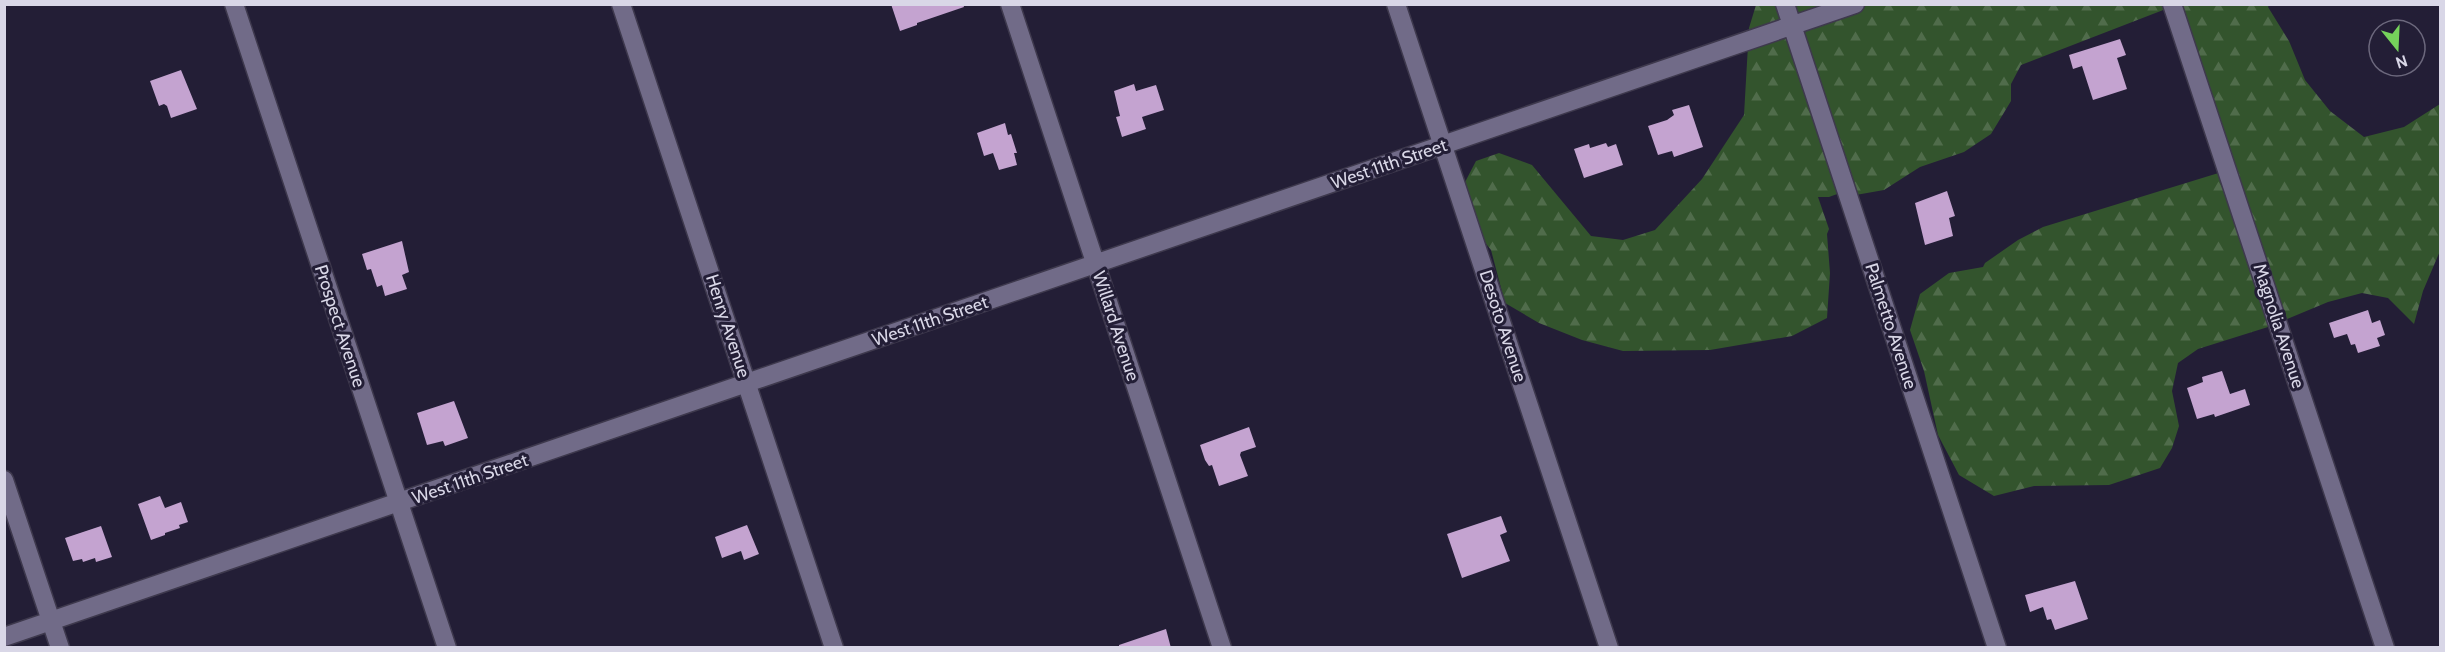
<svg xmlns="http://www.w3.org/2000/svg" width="2445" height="652" font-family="Cabin,sans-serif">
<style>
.forest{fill:url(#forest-firs)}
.building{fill:#c4a3d0}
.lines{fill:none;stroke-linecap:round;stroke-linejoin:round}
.street-casing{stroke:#3e394d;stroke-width:21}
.street{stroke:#716b88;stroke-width:18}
.labels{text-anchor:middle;stroke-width:6;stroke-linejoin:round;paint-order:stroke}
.street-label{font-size:18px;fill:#d9d7e7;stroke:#231e36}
</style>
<defs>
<pattern id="forest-firs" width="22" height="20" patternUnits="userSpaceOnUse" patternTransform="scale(1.5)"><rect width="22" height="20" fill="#33542d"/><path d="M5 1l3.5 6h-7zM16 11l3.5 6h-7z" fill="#506c4b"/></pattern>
</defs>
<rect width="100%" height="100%" fill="#231e36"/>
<path class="forest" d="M1756 5H2269L2268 7 2289 41 2305 80 2330 111 2364 137 2404 127 2440 104V251L2423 291 2414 324 2388 298 2362 293 2328 302 2268 327 2198 349 2178 363 2172 391 2179 426 2172 448 2160 468 2109 485 2034 486 1994 496 1959 475 1938 435 1924 371 1910 330 1920 294 1949 273 1983 267 1985 263 2018 240 2043 227 2225 171 2171 7 2021 65 2011 84V101L1991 134 1964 152 1920 167 1884 190 1850 196 1848 190 1829 197H1818L1829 229 1827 234 1830 273 1827 318 1792 336 1710 350 1623 351 1582 340 1539 323 1505 303 1491 250 1479 235 1463 186 1476 161 1499 153 1532 165 1591 236 1623 240 1655 230 1702 179 1744 115 1749 28Z"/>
<path class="building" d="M891 4H963L964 7 917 23V25L900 31Z
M2120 39 2126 55 2117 58 2127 89 2093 100 2082 66 2073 69 2069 55Z
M181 70 197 109 171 118 167 106 164 104 159 106 150 81Z
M1134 84 1136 91 1156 85 1164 110 1142 117 1146 129 1122 137 1116 117 1120 116 1114 91Z
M1689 105 1703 147 1674 157 1672 151 1658 155 1648 126 1667 120 1674 115 1672 110Z
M1005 123 1008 135 1011 134 1017 153H1014L1017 165 999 170 993 153 984 156 977 133Z
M1606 143 1608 147 1616 144 1623 165 1584 178 1574 149 1589 144 1590 148Z
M1947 191 1955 216 1949 218 1953 236 1925 245 1915 203Z
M402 241 409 272 402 275 407 289 385 296 382 285 377 287 371 269 367 270 362 254Z
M2368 310 2372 323 2380 320 2385 335 2377 338 2380 346 2358 353 2355 344 2351 345 2347 334 2334 338 2329 323Z
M2222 371 2230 394 2245 389 2250 405 2215 417 2214 414 2197 419 2187 388 2203 382 2202 377Z
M454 401 468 438 445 446 443 441 427 445 417 413Z
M1249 427 1256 447 1241 452 1240 455 1248 476 1219 486 1212 465 1209 466 1205 460 1200 445Z
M160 496 165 508 181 502 188 522 179 525 180 528 165 533V535L151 540 138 504Z
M1501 516 1507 532 1500 535 1510 561 1462 578 1447 534Z
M747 525 759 554 744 560 741 551 722 558 715 537Z
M101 526 112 557 96 562 95 558 83 562 82 559 73 561 65 538Z
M2075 581 2088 619 2055 630 2051 619 2047 620 2043 607 2030 612 2025 595Z
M1166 629 1171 648H1119V645Z"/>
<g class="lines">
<defs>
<path id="street" d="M234 4 447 648
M621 4 834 648
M1010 4 1222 648
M1396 4 1609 648
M1785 4 1997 648
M2172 4 2385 648
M4 480 60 648
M4 637 1855 4"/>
</defs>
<use href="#street" class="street-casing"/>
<use href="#street" class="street"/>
</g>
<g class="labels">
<g class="street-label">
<text transform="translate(1389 164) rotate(-19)" y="6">West 11th Street</text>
<text transform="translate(930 321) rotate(-19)" y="6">West 11th Street</text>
<text transform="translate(340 326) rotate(72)" y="6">Prospect Avenue</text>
<text transform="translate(728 326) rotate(72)" y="6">Henry Avenue</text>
<text transform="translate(1116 326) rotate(72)" y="6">Willard Avenue</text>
<text transform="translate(1503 326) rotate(72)" y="6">Desoto Avenue</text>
<text transform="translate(1891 326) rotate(72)" y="6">Palmetto Avenue</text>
<text transform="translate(2279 326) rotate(72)" y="6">Magnolia Avenue</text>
<text transform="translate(470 479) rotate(-19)" y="6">West 11th Street</text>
</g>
</g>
<rect width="2445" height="652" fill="none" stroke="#d9d7e7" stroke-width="12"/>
<g transform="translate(2397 48) rotate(162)"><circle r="28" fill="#231e36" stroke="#6c687d" stroke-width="1.5"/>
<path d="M0-4.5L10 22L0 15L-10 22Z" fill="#75d25b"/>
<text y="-9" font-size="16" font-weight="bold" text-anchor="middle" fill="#d9d7e7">N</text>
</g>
</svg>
